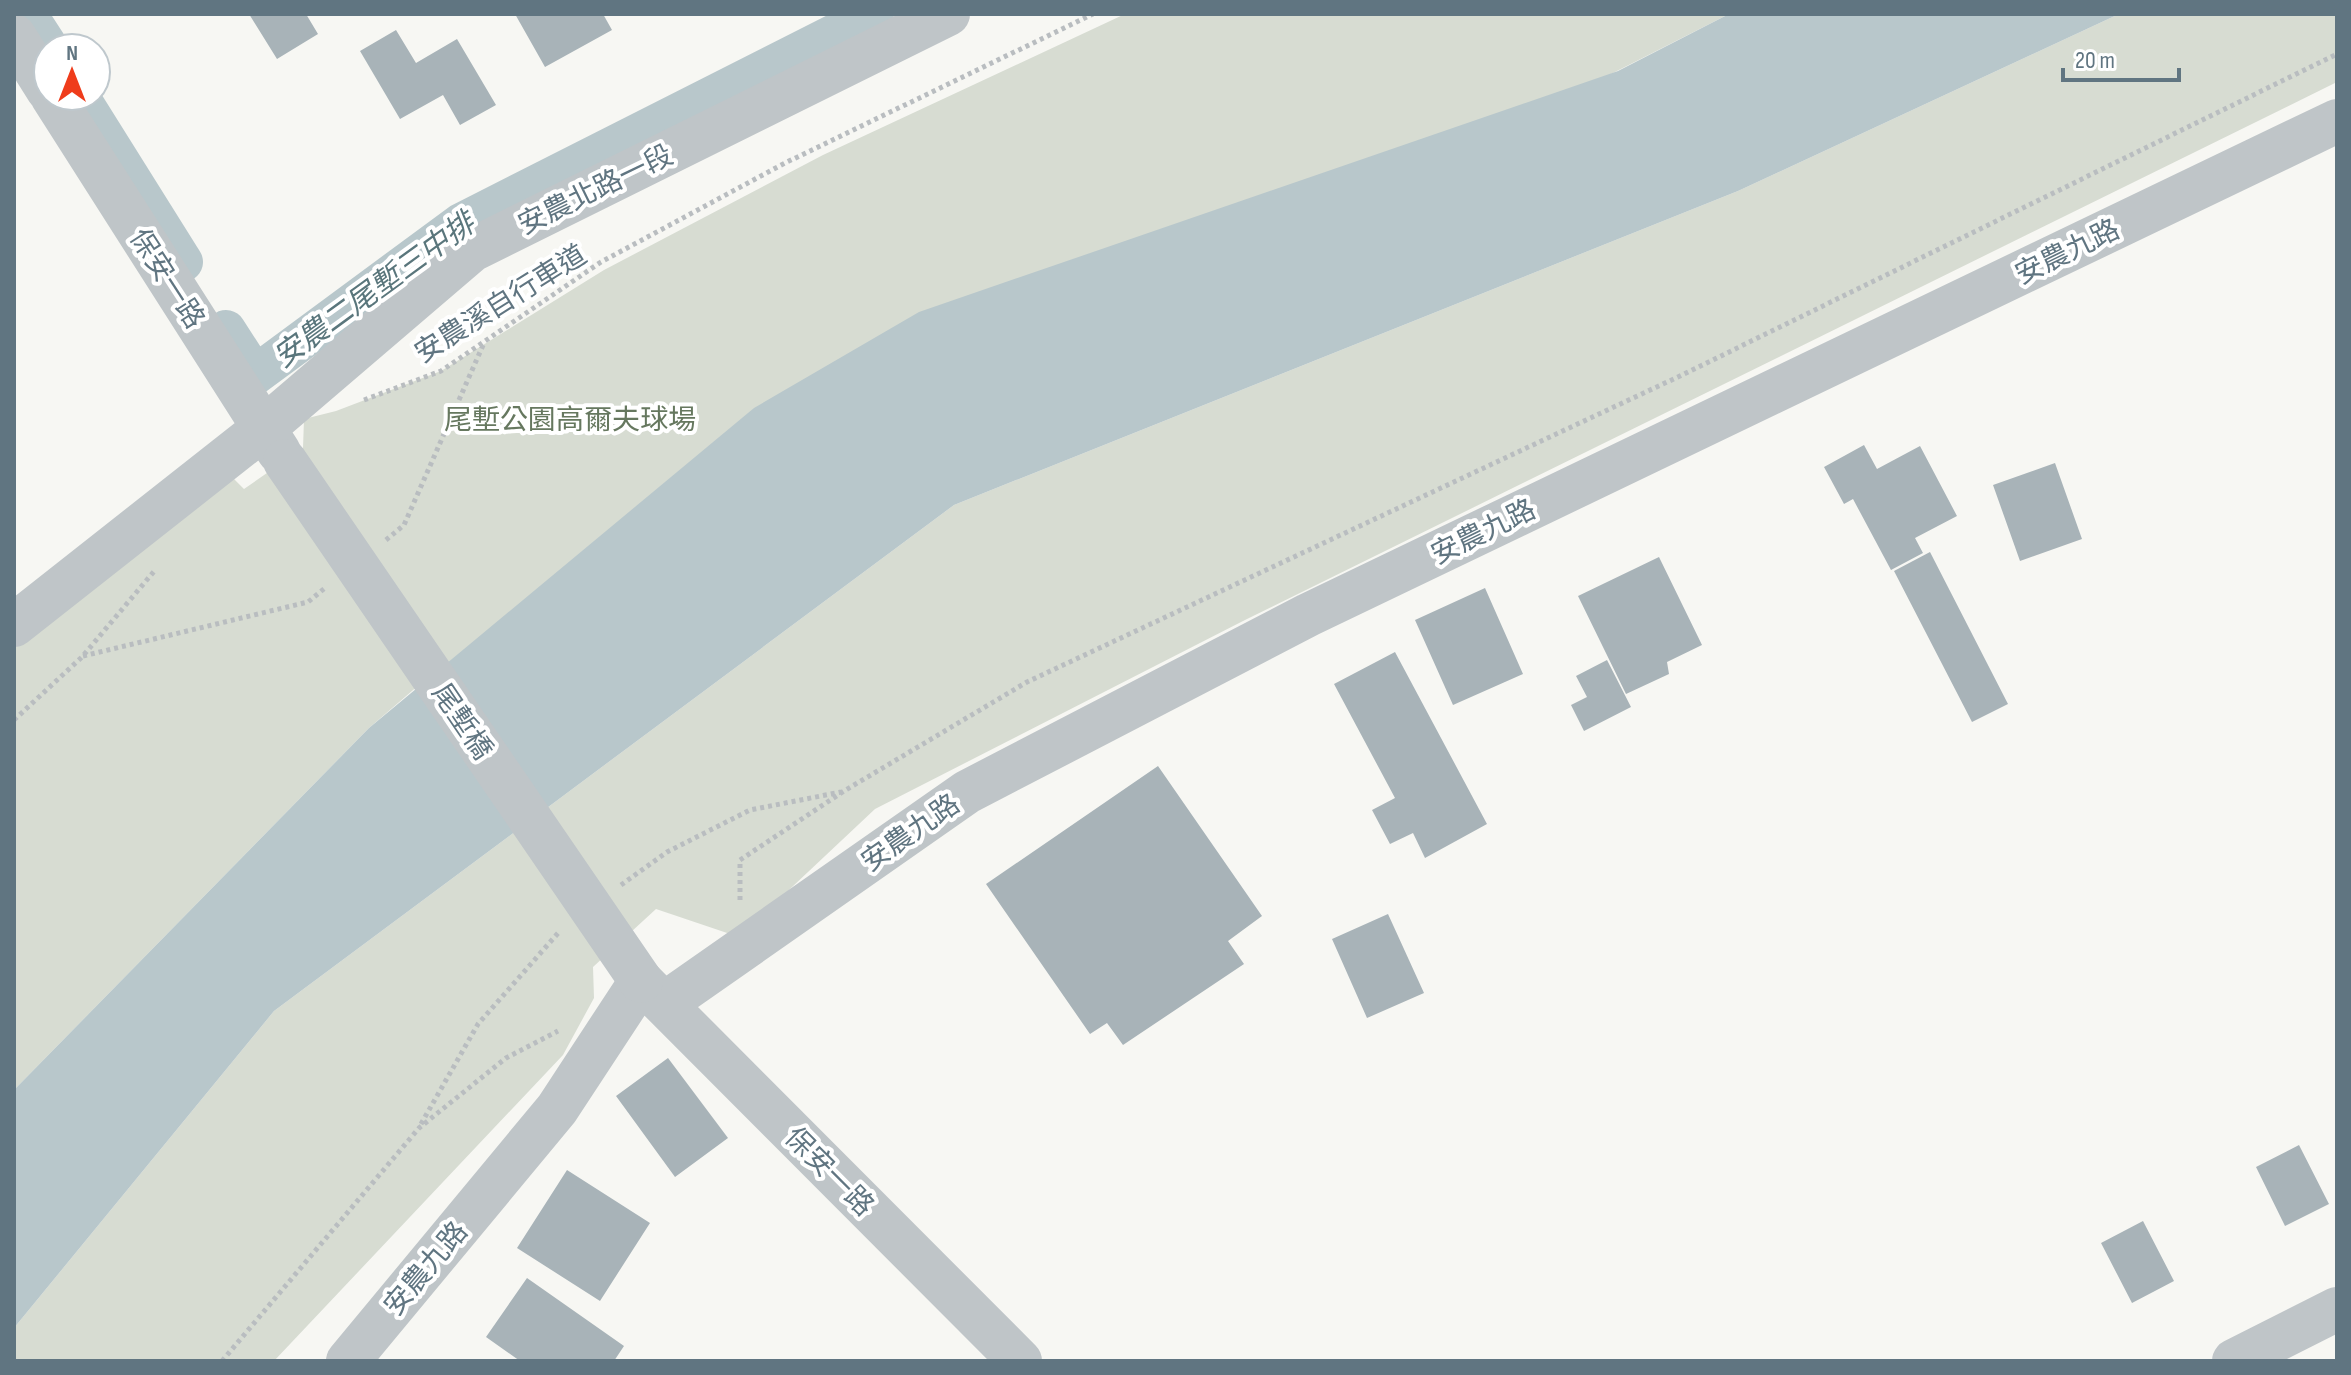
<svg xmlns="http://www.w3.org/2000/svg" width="2351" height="1375" font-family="'Sofia Sans Condensed','Noto Sans TC',sans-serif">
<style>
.green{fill:#d7dcd2}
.water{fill:#b8c7cb}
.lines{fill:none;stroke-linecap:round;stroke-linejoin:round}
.canal{stroke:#b8c7cb;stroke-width:40}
.building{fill:#a8b3b8}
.path{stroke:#b9bdc0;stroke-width:5;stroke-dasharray:4 4;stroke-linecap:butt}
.minor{stroke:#bfc5c8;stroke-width:44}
.minor-bridge{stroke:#bfc5c8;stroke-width:44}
.labels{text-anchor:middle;stroke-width:8;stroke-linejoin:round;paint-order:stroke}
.street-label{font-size:28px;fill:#607581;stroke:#fff}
.park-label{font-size:28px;fill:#66785f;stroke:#fff}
.water-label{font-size:30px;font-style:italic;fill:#5a767c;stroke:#fff}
</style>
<rect width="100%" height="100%" fill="#f7f7f3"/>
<path class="green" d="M1125 14H1729L434 672 369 728 14 1090V625L234 479 244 489 303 448 304 419 336 411 441 371 604 270 823 155Z
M2119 14H2337V82L1245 620 875 809 739 937 656 909 593 967 594 998 563 1055 274 1361H14V1328L274 1011 954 505 1738 191Z"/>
<path class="water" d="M1729 14H2119L1738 191 954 505 274 1011 14 1328V1090L369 728 754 408 919 312 1618 71Z"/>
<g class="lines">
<path class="canal" d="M27 14 49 48
M79 96 183 262
M226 330 255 375 461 223 874 14"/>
</g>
<path class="building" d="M249 14H306L318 34 277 59Z
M515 14H603L612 30 545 67Z
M396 30 416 63 457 39 496 105 460 125 443 95 400 119 360 51Z
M1864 445 1877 469 1920 446 1957 516 1915 538 1923 553 1891 570 1853 499 1844 504 1824 467Z
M2055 463 2082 539 2020 561 1993 485Z
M1930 552 2008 704 1972 722 1894 571Z
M1659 557 1702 645 1667 662 1669 674 1626 694 1578 596Z
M1485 588 1523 674 1453 705 1415 620Z
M1395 652 1487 824 1425 858 1413 833 1390 844 1372 810 1395 798 1334 684Z
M1607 660 1631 707 1584 731 1571 705 1587 697 1576 676Z
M1158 766 1262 916 1228 941 1244 964 1123 1045 1107 1023 1090 1034 986 884Z
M1388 914 1424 993 1367 1018 1332 939Z
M668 1058 728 1138 675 1177 616 1096Z
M2299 1145 2329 1204 2285 1226 2256 1167Z
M567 1170 650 1223 600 1301 517 1248Z
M2143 1221 2174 1281 2132 1303 2101 1243Z
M527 1278 624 1346 614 1361H520L486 1337Z"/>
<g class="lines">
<path class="path" d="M364 400 441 371 601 262 785 163 1093 14
M386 540 404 525 484 343
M83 656 308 602 325 588
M14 720 82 657 156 569
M621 885 667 852 750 810 841 792
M740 900V860L844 791 1027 682 1680 376 2337 54
M421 1124 478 1024 559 932
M222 1361 419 1128 506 1058 558 1031"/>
<path class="minor" d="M14 36 48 90
M52 96 279 452
M14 625 264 428 472 250 948 14
M664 1004 967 792 1308 615 2337 121
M348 1361 557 1109 641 981 1020 1361
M2234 1361 2337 1309"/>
<path class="minor-bridge" d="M285 461 641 981"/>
</g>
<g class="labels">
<g class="street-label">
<text transform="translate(595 189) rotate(-26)" y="10">安農北路一段</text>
<text transform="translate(2067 251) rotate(-26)" y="10">安農九路</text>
<text transform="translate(168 278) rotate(57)" y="10">保安一路</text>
<text transform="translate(500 303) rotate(-32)" y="10">安農溪自行車道</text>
<text transform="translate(1483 531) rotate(-26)" y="10">安農九路</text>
<text transform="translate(463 721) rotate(56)" y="10">尾塹橋</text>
<text transform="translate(910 832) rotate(-35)" y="10">安農九路</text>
<text transform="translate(830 1171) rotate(45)" y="10">保安一路</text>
<text transform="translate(425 1268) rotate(-50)" y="10">安農九路</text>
</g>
<g class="park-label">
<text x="570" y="429">尾塹公園高爾夫球場</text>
</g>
<g class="water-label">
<text transform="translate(374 290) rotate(-36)" y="10">安農二尾塹三中排</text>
</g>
</g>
<rect width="2351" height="1375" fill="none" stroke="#607581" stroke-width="32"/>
<g transform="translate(72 72)"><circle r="38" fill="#ffffff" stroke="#bfc8cd" stroke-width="2"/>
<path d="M0-6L14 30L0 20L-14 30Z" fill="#ef3c1b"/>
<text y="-12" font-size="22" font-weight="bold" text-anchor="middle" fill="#607581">N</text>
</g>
<path d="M2063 68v12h116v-12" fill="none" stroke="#607581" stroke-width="4"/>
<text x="2075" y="68" font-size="24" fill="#607581" stroke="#ffffff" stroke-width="6" paint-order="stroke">20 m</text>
</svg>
